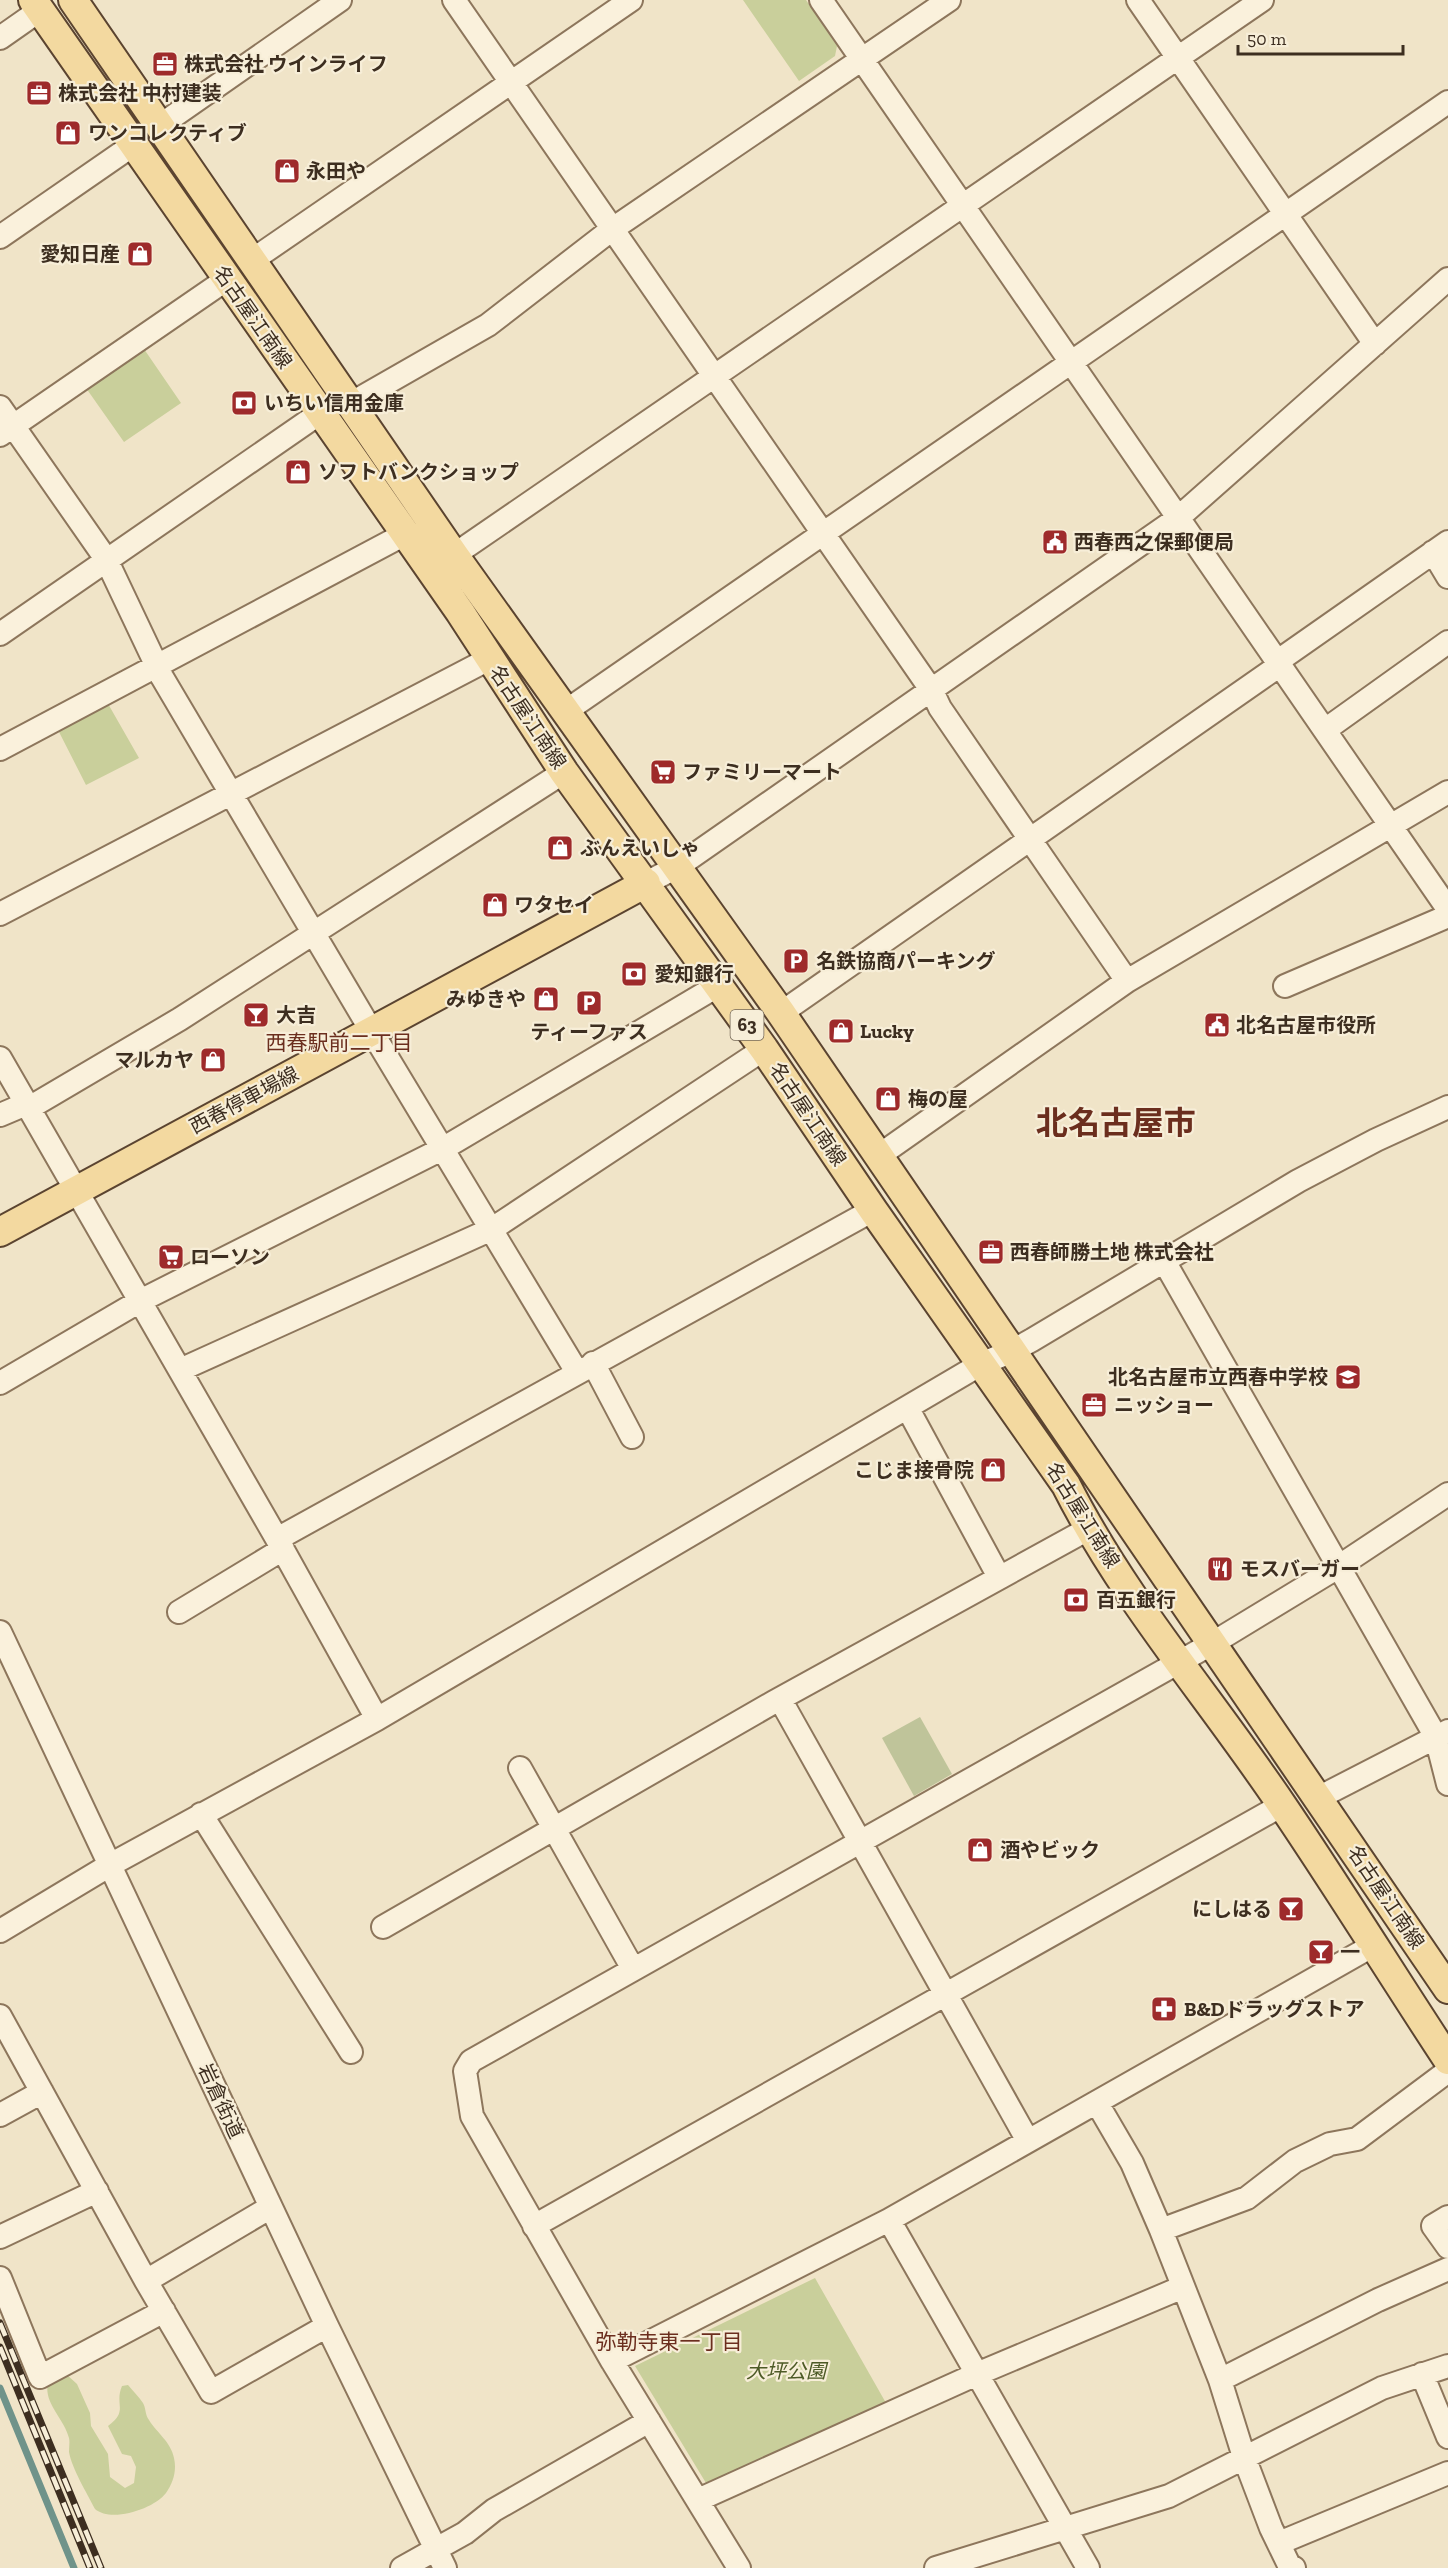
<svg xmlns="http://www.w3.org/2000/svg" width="1448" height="2568" font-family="'Zilla Slab','Noto Sans JP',serif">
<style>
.green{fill:#c9cf9b}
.cemetery{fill:#bfc49a}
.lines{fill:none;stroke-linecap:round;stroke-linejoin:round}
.stream{stroke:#6f938a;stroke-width:7}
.minor-casing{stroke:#8d765c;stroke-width:26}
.major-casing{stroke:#5b4430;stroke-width:32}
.minor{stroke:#faf1dc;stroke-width:22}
.major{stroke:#f3d9a0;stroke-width:28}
.rail-casing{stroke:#3d2e20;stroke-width:7}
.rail{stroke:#f7eed8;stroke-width:4.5;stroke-dasharray:14;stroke-linecap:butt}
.labels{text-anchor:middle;stroke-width:4.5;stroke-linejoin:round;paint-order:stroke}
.shield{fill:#f7eed8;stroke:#756857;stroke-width:1.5}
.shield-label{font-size:18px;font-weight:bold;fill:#3d2e20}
.poi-label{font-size:20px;font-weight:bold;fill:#3d2e20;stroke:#f7eed8;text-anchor:start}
.street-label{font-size:20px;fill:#3d2e20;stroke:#f7eed8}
.park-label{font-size:20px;font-style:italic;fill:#4d5a26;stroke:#f7eed8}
.neighbourhood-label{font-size:21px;fill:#6b2e1e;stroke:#f7eed8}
.town-label{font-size:32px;font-weight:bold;fill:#6b2e1e;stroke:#f7eed8}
</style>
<rect width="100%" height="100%" fill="#f0e4c8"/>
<path class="green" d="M743 0H806L837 46 835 56 799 81Z
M144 349 181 403 124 442 86 388Z
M107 702 139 758 86 785 57 728Z
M815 2278 886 2403 706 2483 635 2366Z
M66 2374 77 2384 90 2413 91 2426 108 2454 110 2477 125 2488 134 2483 136 2467 131 2456 122 2454 108 2426C129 2411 114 2405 122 2386L128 2385C133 2391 139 2397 143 2403 146 2408 145 2415 149 2420 157 2433 171 2442 174 2458 177 2471 173 2483 166 2493 154 2509 111 2523 95 2509 87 2493 72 2469 69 2452 69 2447 70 2442 69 2438 64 2418 43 2403 48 2382Z"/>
<path class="cemetery" d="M920 1717 952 1774 914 1796 882 1738Z"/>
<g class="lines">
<path class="stream" d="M0 2388 74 2568"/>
<defs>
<path id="minor" d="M454 0 932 691 940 708 1127 981
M821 0 1448 909
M1138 0 1375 344
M0 38 40 10
M158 127 340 0
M0 237 133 145
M251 261 631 0
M350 404 488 325 611 230 949 0
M0 407 106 559 162 677 372 1032 577 1372
M0 435 227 279
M1433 552 1448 577
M454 555 1262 0
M0 634 320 413
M1278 661 1448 542
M566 711 1448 102
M1325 730 1448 642
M0 749 405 534
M646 883 677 867 1178 518 1448 279
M0 914 489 659
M1285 986 1448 916
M781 1013 1280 665
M0 1058 277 1539 377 1719 981 1364 1010 1352 1032 1340 1298 1181 1376 1140 1448 1107
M29 1108 180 1019 564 772
M0 1115 26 1104
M877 1157 1127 981 1448 792
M1164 1261 1436 1737 1448 1784
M593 1363 632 1437
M180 1370 492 1229 764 1049
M0 1383 140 1301 444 1148 719 985
M908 1409 999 1577
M277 1539 873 1210
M179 1612 283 1549
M0 1632 327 2326 445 2568
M780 1699 1028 2141
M520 1768 633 1969
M1318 1798 1448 1731
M201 1814 351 2052
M383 1927 774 1702 1088 1529
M0 1931 110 1865 377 1719
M0 2016 146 2281 211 2392 327 2326
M1097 2103 1132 2163 1161 2230 1220 2380 1244 2457 1271 2528 1289 2565 1294 2568
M0 2115 42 2092
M1448 2217 1433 2226 1448 2247
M889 2220 1088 2568
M534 2226 1282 1805
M1161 2230 1247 2198 1295 2161 1330 2144 1357 2139 1448 2071
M0 2237 97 2191
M0 2278 40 2377 164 2311
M146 2281 271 2207
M612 2361 889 2220 1372 1946
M1422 2374 1448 2437
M1220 2380 1378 2300 1448 2269
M698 2500 977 2374 1183 2287
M1279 2543 1448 2473
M402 2568 465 2533 494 2510 649 2421
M739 2568 612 2361 472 2116 465 2071 471 2061 1213 1643 1338 1567 1448 1494
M936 2568 1169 2496 1382 2388 1448 2366"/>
<path id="major" d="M33 0 460 612 564 772 764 1049 873 1210 1066 1485C1124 1600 1210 1698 1282 1805 1339 1889 1392 1975 1448 2060
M73 0 454 555 781 1013 1448 1989
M0 1232 646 883"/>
</defs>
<use href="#minor" class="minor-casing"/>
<use href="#major" class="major-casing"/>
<use href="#minor" class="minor"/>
<use href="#major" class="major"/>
<defs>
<path id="rail" d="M0 2323 101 2568
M0 2347 90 2568"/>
</defs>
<use href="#rail" class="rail-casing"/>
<use href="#rail" class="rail"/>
</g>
<defs>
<symbol id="office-square" viewBox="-11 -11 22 22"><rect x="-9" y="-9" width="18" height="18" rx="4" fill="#9e2a2b" stroke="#f7eed8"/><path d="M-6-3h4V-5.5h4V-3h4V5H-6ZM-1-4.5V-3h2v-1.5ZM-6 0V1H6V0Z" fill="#fff"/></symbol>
<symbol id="shop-square" viewBox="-11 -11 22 22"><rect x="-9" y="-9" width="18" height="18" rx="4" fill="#9e2a2b" stroke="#f7eed8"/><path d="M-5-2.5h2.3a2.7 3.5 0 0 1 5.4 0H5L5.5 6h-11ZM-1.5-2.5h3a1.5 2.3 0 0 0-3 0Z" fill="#fff"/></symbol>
<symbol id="bank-square" viewBox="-11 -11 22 22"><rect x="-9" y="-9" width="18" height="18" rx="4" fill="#9e2a2b" stroke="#f7eed8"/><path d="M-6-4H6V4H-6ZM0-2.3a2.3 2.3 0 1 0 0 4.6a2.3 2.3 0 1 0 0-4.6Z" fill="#fff"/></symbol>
<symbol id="civic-square" viewBox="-11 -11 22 22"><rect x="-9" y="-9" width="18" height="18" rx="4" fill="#9e2a2b" stroke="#f7eed8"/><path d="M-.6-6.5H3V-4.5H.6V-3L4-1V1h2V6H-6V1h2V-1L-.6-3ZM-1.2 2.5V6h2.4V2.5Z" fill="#fff"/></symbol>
<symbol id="supermarket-square" viewBox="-11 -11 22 22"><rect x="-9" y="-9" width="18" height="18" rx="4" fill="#9e2a2b" stroke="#f7eed8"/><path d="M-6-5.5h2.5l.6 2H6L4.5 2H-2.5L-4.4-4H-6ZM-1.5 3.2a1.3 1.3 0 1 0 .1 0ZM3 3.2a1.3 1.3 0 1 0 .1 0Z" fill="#fff"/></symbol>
<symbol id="parking-square" viewBox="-11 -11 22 22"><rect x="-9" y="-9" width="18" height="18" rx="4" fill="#9e2a2b" stroke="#f7eed8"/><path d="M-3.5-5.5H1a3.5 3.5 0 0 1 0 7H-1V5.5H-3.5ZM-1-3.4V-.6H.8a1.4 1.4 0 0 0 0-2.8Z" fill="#fff"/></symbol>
<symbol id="bar-square" viewBox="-11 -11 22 22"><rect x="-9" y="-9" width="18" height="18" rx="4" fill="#9e2a2b" stroke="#f7eed8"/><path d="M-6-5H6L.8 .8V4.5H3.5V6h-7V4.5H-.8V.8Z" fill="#fff"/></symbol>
<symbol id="school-square" viewBox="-11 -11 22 22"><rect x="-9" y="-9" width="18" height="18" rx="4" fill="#9e2a2b" stroke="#f7eed8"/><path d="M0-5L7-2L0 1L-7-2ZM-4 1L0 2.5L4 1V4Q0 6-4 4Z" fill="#fff"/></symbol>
<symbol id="restaurant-square" viewBox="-11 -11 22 22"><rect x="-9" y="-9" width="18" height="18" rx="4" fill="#9e2a2b" stroke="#f7eed8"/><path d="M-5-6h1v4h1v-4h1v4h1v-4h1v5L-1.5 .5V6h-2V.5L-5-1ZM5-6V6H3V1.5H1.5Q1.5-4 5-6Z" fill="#fff"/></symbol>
<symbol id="pharmacy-square" viewBox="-11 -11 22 22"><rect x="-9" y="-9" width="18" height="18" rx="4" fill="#9e2a2b" stroke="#f7eed8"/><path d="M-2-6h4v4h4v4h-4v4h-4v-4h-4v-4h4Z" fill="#fff"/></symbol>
</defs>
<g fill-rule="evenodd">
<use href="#office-square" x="150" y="49" width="30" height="30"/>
<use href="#office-square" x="24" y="78" width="30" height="30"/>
<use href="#shop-square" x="53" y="118" width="30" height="30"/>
<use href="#shop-square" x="272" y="156" width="30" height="30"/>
<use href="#shop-square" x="125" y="239" width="30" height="30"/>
<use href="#bank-square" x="229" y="388" width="30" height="30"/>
<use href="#shop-square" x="283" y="457" width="30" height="30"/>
<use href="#civic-square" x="1040" y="527" width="30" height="30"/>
<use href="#supermarket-square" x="648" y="757" width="30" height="30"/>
<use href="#shop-square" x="545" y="833" width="30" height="30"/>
<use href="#shop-square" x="480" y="890" width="30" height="30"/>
<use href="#parking-square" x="781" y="946" width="30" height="30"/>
<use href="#bank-square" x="619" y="959" width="30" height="30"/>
<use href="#shop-square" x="531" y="984" width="30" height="30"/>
<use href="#parking-square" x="574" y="988" width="30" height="30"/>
<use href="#bar-square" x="241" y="1000" width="30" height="30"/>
<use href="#civic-square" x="1202" y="1010" width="30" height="30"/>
<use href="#shop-square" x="826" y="1016" width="30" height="30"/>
<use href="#shop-square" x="198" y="1045" width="30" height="30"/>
<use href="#shop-square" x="873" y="1084" width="30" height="30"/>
<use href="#office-square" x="976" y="1237" width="30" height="30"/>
<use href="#supermarket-square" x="156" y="1242" width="30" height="30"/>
<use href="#school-square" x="1333" y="1362" width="30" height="30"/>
<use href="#office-square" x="1079" y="1390" width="30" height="30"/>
<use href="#shop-square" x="978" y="1455" width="30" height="30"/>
<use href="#restaurant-square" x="1205" y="1554" width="30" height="30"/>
<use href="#bank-square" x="1061" y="1585" width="30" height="30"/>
<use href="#shop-square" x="965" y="1835" width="30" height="30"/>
<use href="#bar-square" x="1276" y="1894" width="30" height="30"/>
<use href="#bar-square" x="1306" y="1937" width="30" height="30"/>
<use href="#pharmacy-square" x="1149" y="1994" width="30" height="30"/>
</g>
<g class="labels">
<rect class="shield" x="730.5" y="1010" width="33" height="30" rx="4.5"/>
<g class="shield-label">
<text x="747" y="1031">63</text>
</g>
<g class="poi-label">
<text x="184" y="71">株式会社 ウインライフ</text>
<text x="58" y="100">株式会社 中村建装</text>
<text x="88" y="140">ワンコレクティブ</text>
<text x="306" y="178">永田や</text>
<text x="120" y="261" text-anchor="end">愛知日産</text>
<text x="264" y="410">いちい信用金庫</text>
<text x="318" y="479">ソフトバンクショップ</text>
<text x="1074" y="549">西春西之保郵便局</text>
<text x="682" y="779">ファミリーマート</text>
<text x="580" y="855">ぶんえいしゃ</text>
<text x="514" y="912">ワタセイ</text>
<text x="816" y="968">名鉄協商パーキング</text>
<text x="654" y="981">愛知銀行</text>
<text x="526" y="1006" text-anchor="end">みゆきや</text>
<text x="276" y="1022">大吉</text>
<text x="1236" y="1032">北名古屋市役所</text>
<text x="860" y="1038">Lucky</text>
<text x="589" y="1039" text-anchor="middle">ティーファス</text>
<text x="194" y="1067" text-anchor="end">マルカヤ</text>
<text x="908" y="1106">梅の屋</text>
<text x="1010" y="1259">西春師勝土地 株式会社</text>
<text x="190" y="1264">ローソン</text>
<text x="1328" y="1384" text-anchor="end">北名古屋市立西春中学校</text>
<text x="1114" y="1412">ニッショー</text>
<text x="974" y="1477" text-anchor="end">こじま接骨院</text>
<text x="1240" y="1576">モスバーガー</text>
<text x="1096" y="1607">百五銀行</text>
<text x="1000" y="1857">酒やビック</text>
<text x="1272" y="1916" text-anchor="end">にしはる</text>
<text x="1340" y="1959">一</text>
<text x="1184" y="2016">B&amp;Dドラッグストア</text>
</g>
<g class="street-label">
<text transform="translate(253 317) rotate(55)" y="7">名古屋江南線</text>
<text transform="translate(528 717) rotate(56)" y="7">名古屋江南線</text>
<text transform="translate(244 1100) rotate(-28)" y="7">西春停車場線</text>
<text transform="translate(808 1114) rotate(56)" y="7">名古屋江南線</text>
<text transform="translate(1083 1515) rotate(58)" y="7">名古屋江南線</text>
<text transform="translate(1386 1897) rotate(56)" y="7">名古屋江南線</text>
<text transform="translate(221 2101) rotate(65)" y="7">岩倉街道</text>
</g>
<g class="park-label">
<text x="786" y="2378">大坪公園</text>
</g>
<g class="neighbourhood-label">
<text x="339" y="1050">西春駅前二丁目</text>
<text x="669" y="2349">弥勒寺東一丁目</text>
</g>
<g class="town-label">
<text x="1116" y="1134">北名古屋市</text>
</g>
</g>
<path d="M1238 45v9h165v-9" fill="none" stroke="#3d2e20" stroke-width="3"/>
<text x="1247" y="45" font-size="18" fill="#3d2e20" stroke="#f7eed8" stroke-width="4.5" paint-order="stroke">50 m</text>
</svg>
